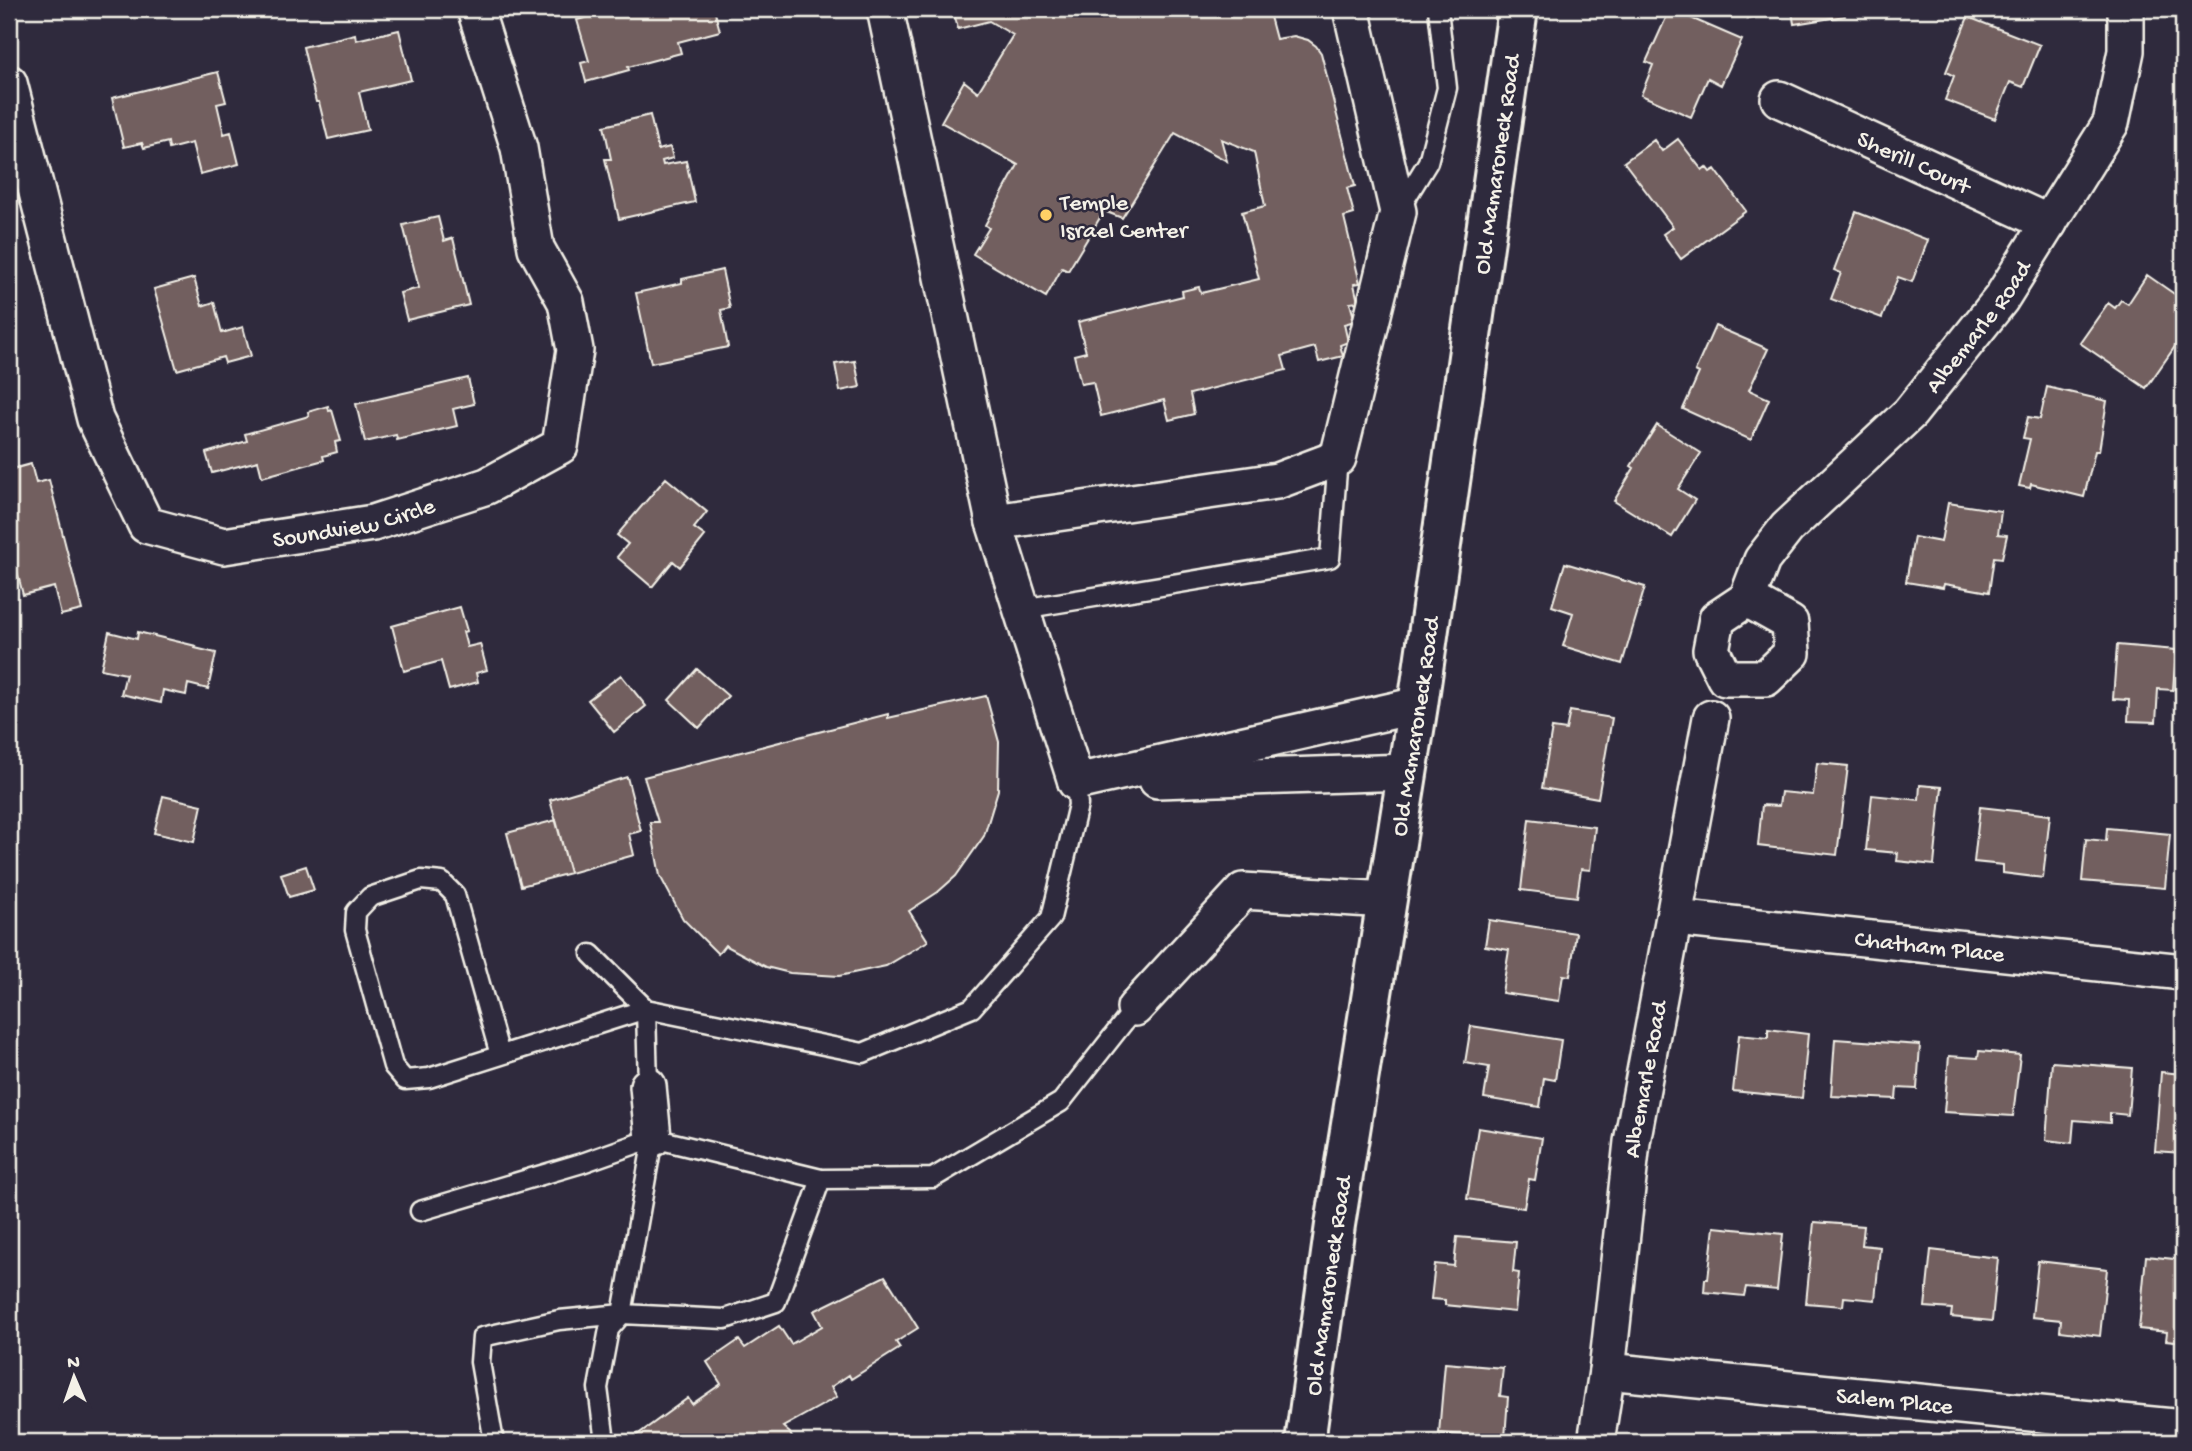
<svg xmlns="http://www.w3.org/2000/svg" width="2192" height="1451" font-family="'Gochi Hand',sans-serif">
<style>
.building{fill:#725e5f;stroke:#f4f1e8;stroke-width:2}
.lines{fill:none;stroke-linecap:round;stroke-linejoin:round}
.service-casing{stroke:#f4f1e8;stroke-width:23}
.minor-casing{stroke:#f4f1e8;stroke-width:40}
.secondary-casing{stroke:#f4f1e8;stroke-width:44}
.service{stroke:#2f2a3d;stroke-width:18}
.minor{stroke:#2f2a3d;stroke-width:35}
.secondary{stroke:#2f2a3d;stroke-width:38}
.poi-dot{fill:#ffd166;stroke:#2f2a3d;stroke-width:2.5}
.labels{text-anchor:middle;stroke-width:5;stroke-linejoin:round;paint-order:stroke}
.street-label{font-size:24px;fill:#f4f1e8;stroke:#2f2a3d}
.poi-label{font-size:24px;fill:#f4f1e8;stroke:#2f2a3d;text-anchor:start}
</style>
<rect width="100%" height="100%" fill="#2f2a3d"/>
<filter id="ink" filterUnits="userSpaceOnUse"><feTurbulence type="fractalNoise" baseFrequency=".0143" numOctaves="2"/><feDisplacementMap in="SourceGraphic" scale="14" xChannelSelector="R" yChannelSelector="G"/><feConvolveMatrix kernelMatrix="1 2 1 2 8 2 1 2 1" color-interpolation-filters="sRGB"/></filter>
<g filter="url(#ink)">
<path class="building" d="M619 9H639L640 11 647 9H714L720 31 678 42 681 53 628 67 629 70 586 82 581 63 589 61 577 20Z
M953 9H1268L1276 39 1294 36 1308 40 1316 46 1321 53 1355 186 1347 188 1354 214 1344 217 1360 283 1354 284 1358 302 1350 303 1355 321 1344 324 1348 342 1340 345 1343 356 1319 362 1315 347 1282 356 1286 370 1190 394 1194 414 1169 420 1164 400 1101 416 1093 382 1081 384 1074 355 1086 352 1078 322 1183 296 1182 291 1199 287 1201 293 1259 279 1242 212 1265 206 1254 152 1221 139 1227 161 1175 133 1122 218 1104 211 1068 271 1062 268 1046 297 973 254 989 228 985 225 1018 165 941 122 964 81 978 92 1013 35 989 21 958 29Z
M1670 9 1742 40 1721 85 1708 78 1691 117 1641 95 1653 65 1646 62Z
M1746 9H1843L1845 16 1794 24 1792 11 1747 18Z
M1968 17 2040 45 2023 87 2010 82 1995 119 1945 100 1954 76 1946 72Z
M399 30 411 80 359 92 368 130 328 139 319 102H316L303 47 355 34 356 40Z
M218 72 226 102 217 104 224 134 231 132 239 164 200 174 192 143 169 149 168 142 144 148 142 143 124 147 112 98Z
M650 115 658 150 670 147 673 158 662 161 663 165 686 161 695 202 619 219 605 159H611L604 126Z
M1678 139 1702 170 1706 167 1710 172 1715 169 1746 211 1681 259 1663 234 1673 227 1624 162 1654 140 1662 151Z
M2183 195V226L2177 225Z
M1856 212 1928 240 1912 282 1898 277 1882 318 1831 299 1841 273 1834 270Z
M438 217 444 241 453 238 469 305 407 320 400 293 419 288 403 225Z
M722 270 730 308 721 310 728 347 651 363 636 293 682 283V279Z
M2147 275 2183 300V324L2178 332 2183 335 2146 388 2080 343 2108 303 2115 308 2121 300 2128 304Z
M194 278 202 306 214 302 222 333 243 327 251 356 225 363 223 357 177 370 154 289Z
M1715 326 1768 349 1749 390 1769 399 1751 440 1683 409 1699 373 1695 371Z
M855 361 860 387 840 391 835 364Z
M468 378 474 404 453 409 457 426 397 440 396 435 365 442 356 404Z
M2047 387 2107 401 2099 451H2095L2084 497 2031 484 2030 488 2019 486 2030 439 2023 438 2028 417 2040 419Z
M328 406 329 411 332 410 341 441 335 442 337 452 323 456 324 460 262 477 258 461 212 473 206 453 247 441 245 434 309 416 308 412Z
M1657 425 1701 453 1678 489 1695 500 1672 537 1614 501 1634 468 1631 466Z
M31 464 36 483 49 480 82 610 61 615 54 587 23 595 15 563 9 565V470Z
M666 478 707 512 694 528 705 536 680 567 673 561 652 587 617 557 628 544 617 535Z
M1948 503 2001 511 1998 534 2007 535 2002 558 1994 557 1989 592 1944 584 1943 588 1906 582 1914 537 1941 542Z
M1565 563 1645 587 1622 664 1563 646 1573 613 1552 606Z
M460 607 467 631 463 632 467 647 480 644 487 670 476 673 478 682 449 690 441 661 404 671 392 626Z
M109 632 137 639 138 632 196 646 195 648 216 653 208 689 188 684 186 695 163 690 161 703 121 694 126 674 101 669Z
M2117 645 2176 650 2173 690 2158 689 2156 722 2128 721 2129 700 2113 699Z
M697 669 728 696 699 728 669 700Z
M621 675 646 706 614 732 588 700Z
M986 696 999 742 998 790 984 836 956 876 938 892 909 911 928 941 886 966 839 976 790 973 766 967 725 945 718 954 683 919 660 876 650 822H658L644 777 888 714V718Z
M1570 711 1612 718 1598 798 1542 788 1552 728 1566 730Z
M1817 763 1848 766 1837 855 1758 846 1762 805 1779 806 1781 792 1813 795Z
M627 777 641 831 629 834 634 855 570 873 550 800Z
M1920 785 1942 787 1934 865 1897 861 1898 853 1866 850 1872 795 1919 800Z
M163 796 202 805 194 842 154 833Z
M1980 807 2050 815 2043 878 2003 873V865L1974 862Z
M1529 819 1595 827 1590 870 1581 869 1577 897 1521 890Z
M556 820 570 873 521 886 507 833Z
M2107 828 2170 834 2165 888 2082 881 2086 839 2106 841Z
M306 866 314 890 289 897 281 874Z
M1489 920 1576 933 1570 976 1563 975 1559 1001 1502 993 1509 950 1485 946Z
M1471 1026 1561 1040 1555 1080 1544 1078 1540 1107 1484 1098 1489 1067 1465 1063Z
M1768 1029 1808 1034 1802 1098 1733 1091 1739 1035 1768 1038Z
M1835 1039 1920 1045 1917 1089 1897 1088 1896 1099 1831 1096Z
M1979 1051 2020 1055 2013 1116 1944 1112 1949 1056 1978 1058Z
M2052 1062 2132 1068 2128 1115 2110 1113V1123L2074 1120 2072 1143 2046 1140Z
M2161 1072 2183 1074 2182 1153 2155 1151Z
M1478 1128 1542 1138 1535 1180 1529 1179 1524 1208 1467 1199Z
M1814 1222 1864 1226 1862 1245 1880 1247 1875 1300 1844 1297 1843 1306 1806 1303Z
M1714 1227 1783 1234 1777 1290 1746 1287 1744 1296 1704 1292 1705 1279H1708Z
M1457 1237 1516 1242 1513 1272 1519 1273 1515 1312 1445 1305V1300L1431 1299 1435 1264 1454 1266Z
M1931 1250 1998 1258 1992 1321 1951 1317 1952 1309 1925 1307Z
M2146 1256 2183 1260V1342L2166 1340 2167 1332 2139 1329Z
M2038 1261 2107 1269 2100 1336 2060 1331 2061 1320 2032 1317Z
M885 1276 918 1328 896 1342 900 1348 851 1379 849 1375 831 1387 837 1397 783 1427 790 1433 794 1442H636L633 1438 688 1398 692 1404 721 1384 707 1362 739 1340 745 1348 779 1326 791 1344 822 1326 814 1311Z
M1445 1363 1503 1368 1500 1396 1508 1397 1505 1438 1439 1433Z"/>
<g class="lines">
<defs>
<path id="service" d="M1398 211 1428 162 1447 88 1438 9
M1022 609 1330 558 1338 458
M500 1055 455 895 442 882 421 880 370 897 356 912 355 930 393 1066 405 1080 429 1078 646 1009 591 954
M648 1086 646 1009 863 1053 972 1008 1051 918 1078 805 1076 782
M420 1211 582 1163 653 1138 821 1179 933 1178 1061 1102 1135 1008
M494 1442 480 1362 482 1337 559 1320 622 1314 725 1319 776 1302 821 1179
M605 1442 598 1388 609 1329 622 1314 653 1138"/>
<g id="minor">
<path d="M885 9 994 522 1277 481 1338 458 1398 212 1351 9"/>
<path id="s1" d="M9 83 95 419 146 525 224 546 373 523 487 486 560 446 575 350 566 302 536 248 519 148 475 9"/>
<path id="s2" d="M1779 99 2049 223"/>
<path d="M994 522 1076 782"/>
<path id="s3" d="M1747 599 1790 623 1792 653 1766 678H1725L1711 650 1717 619 1747 599 1762 560 1787 528 1910 413 2001 299 2111 123 2126 51V9"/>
<path d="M1157 780 1408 772"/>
<path d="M1076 782 1418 705"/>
<path id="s4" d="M1675 918 2183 972"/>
<path d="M1135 1008 1243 891 1387 900"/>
<path d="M648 1086 653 1138"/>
<path id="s5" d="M1607 1371 2183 1428"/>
<path id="s6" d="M1596 1442 1607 1371 1632 1142 1711 718"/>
</g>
<g id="secondary">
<path id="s7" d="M1305 1442 1335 1225 1418 705 1518 9"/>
</g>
</defs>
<use href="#service" class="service-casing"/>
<use href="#minor" class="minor-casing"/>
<use href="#secondary" class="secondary-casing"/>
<use href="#service" class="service"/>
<use href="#minor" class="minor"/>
<use href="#secondary" class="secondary"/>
</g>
</g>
<circle class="poi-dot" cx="1046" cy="215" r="7"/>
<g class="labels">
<g class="street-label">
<text dy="8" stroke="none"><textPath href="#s2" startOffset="149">Sherill Court</textPath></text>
<text dy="8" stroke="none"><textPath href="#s7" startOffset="1292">Old Mamaroneck Road</textPath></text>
<text dy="8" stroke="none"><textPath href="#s3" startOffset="616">Albemarle Road</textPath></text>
<text dy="8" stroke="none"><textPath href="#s1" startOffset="677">Soundview Circle</textPath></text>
<text dy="8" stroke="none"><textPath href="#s7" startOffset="724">Old Mamaroneck Road</textPath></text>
<text dy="8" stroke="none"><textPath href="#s4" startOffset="256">Chatham Place</textPath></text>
<text dy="8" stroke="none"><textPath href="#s6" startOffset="366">Albemarle Road</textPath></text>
<text dy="8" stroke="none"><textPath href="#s7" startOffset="158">Old Mamaroneck Road</textPath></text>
<text dy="8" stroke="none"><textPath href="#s5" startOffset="289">Salem Place</textPath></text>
</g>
<g class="poi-label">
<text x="1060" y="209">Temple<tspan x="1060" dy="28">Israel Center</tspan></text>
</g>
</g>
<rect width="2192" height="1451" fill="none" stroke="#2f2a3d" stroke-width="35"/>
<rect x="18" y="18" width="2157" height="1416" fill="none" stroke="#f4f1e8" stroke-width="2.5" filter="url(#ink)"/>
<g transform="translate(74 1377) rotate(358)" stroke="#2f2a3d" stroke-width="5" paint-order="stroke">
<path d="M0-5L12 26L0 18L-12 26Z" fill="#f4f1e8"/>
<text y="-10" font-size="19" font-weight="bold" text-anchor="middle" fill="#f4f1e8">N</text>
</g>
</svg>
